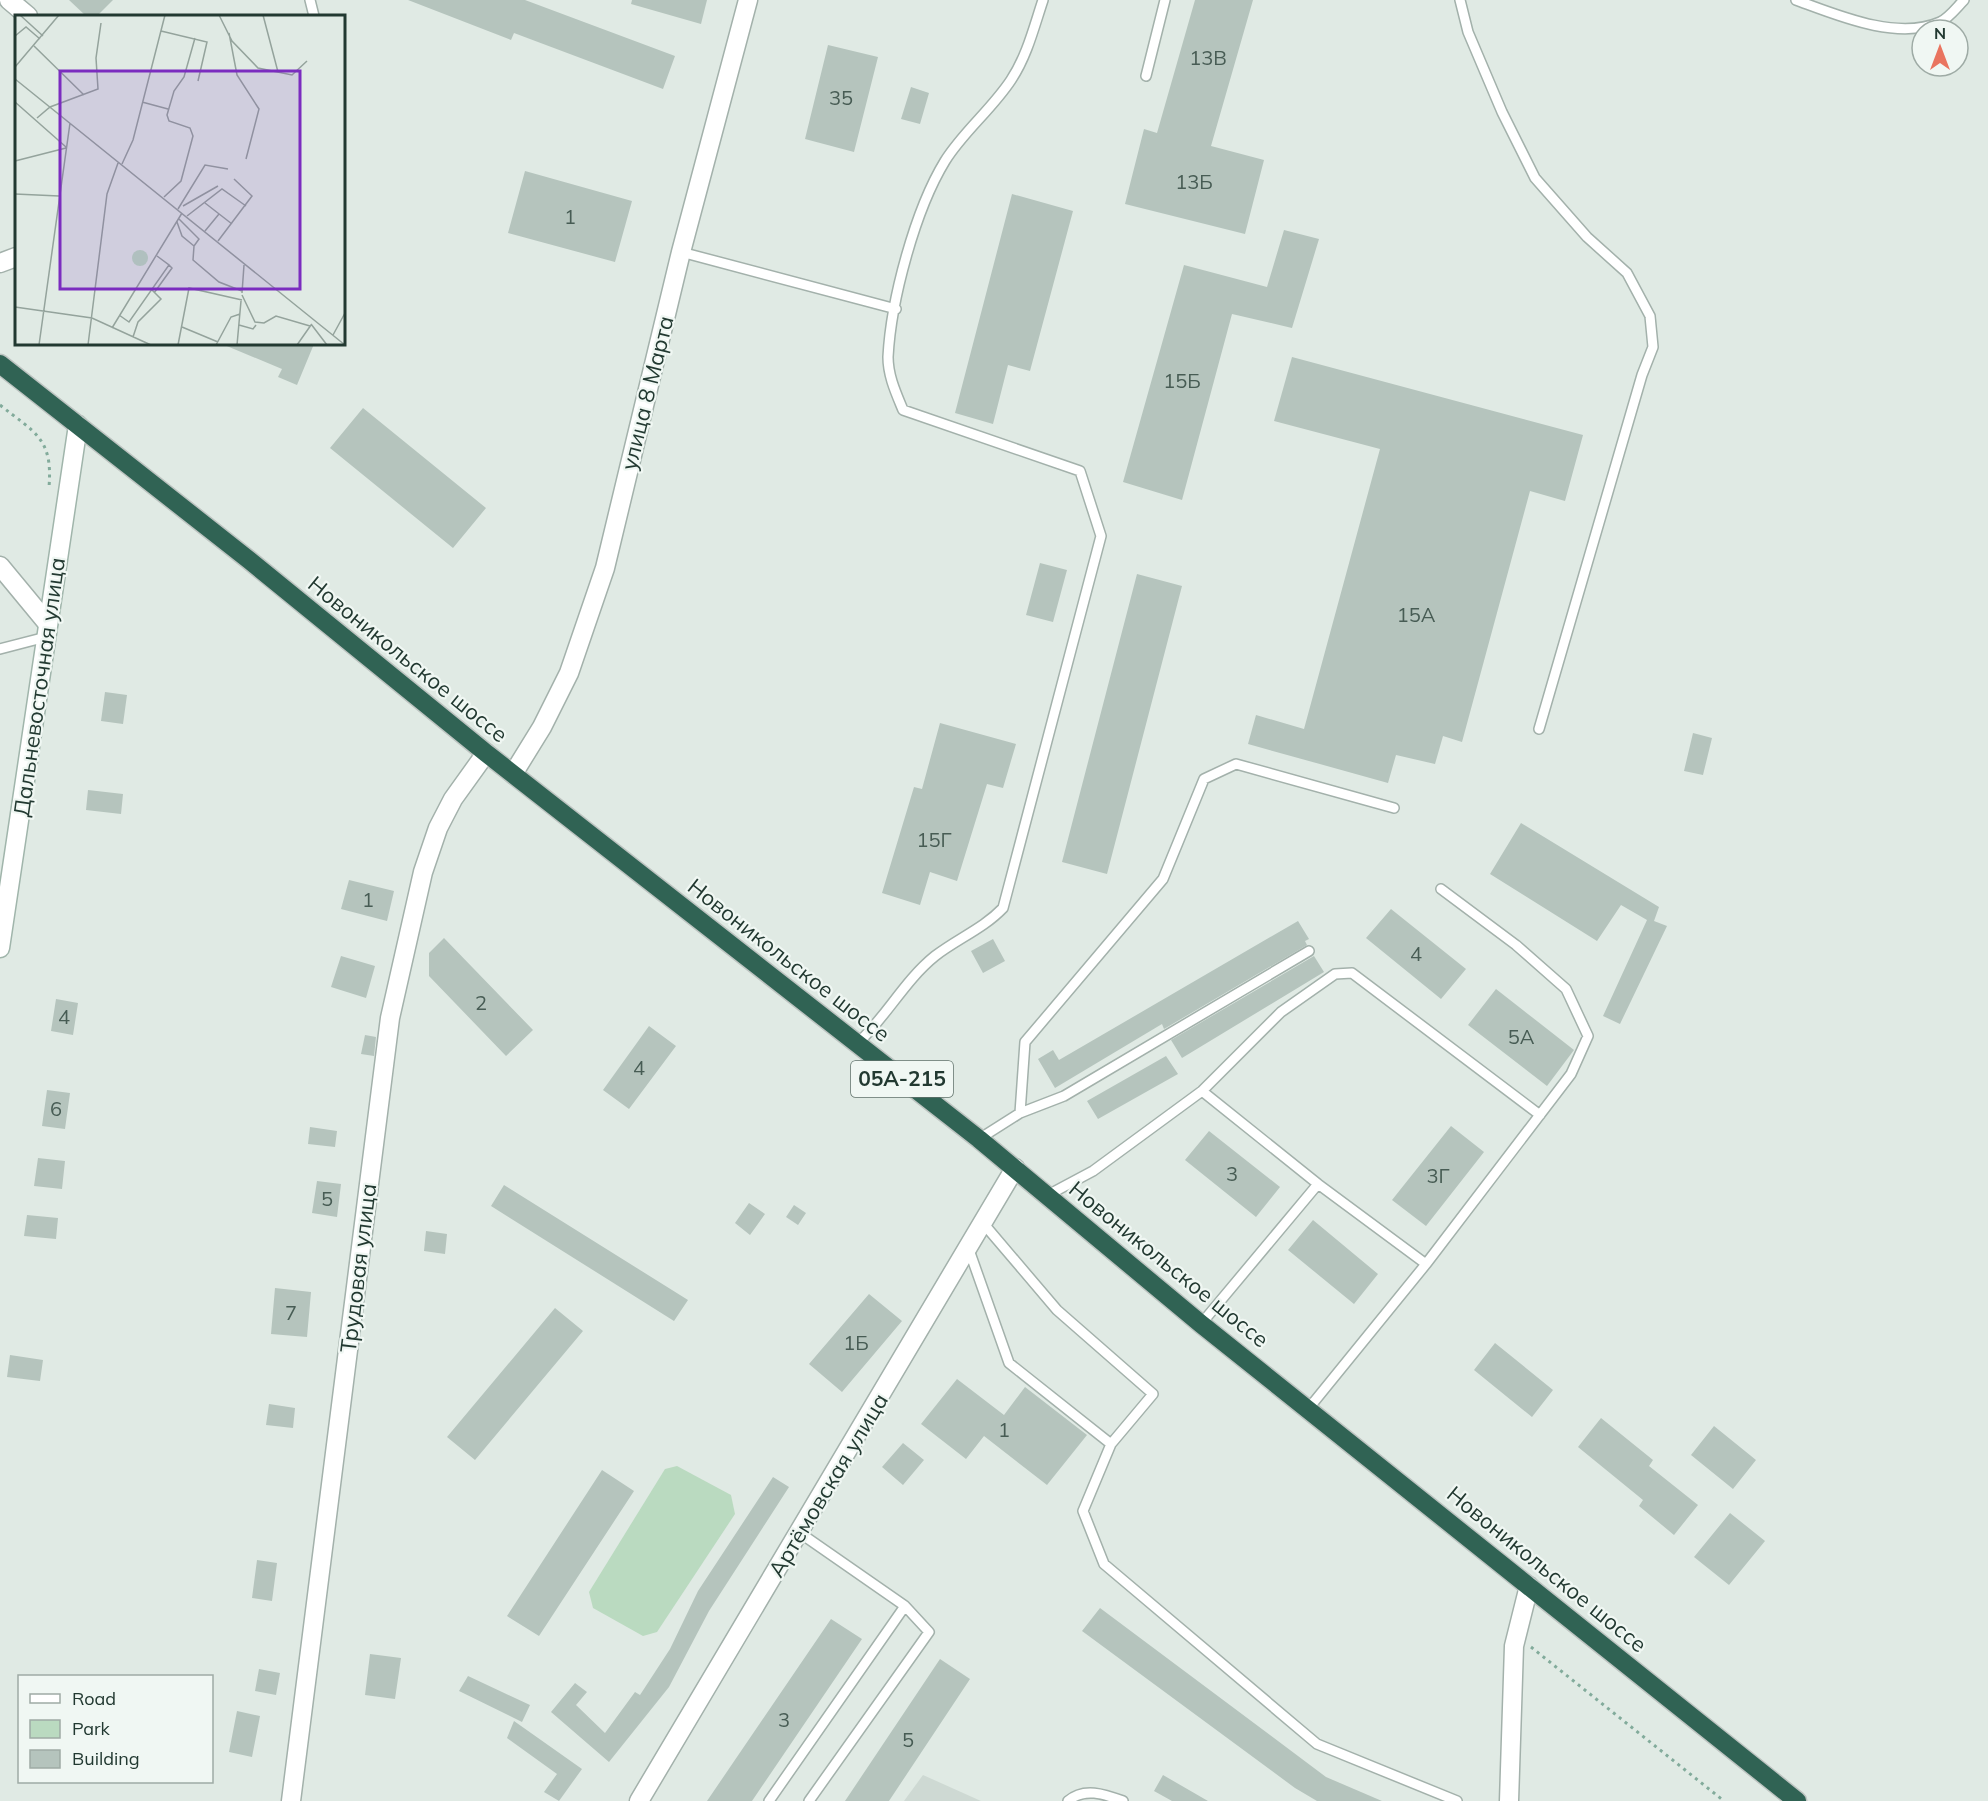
<svg xmlns="http://www.w3.org/2000/svg" width="1988" height="1801" font-family="Mulish,sans-serif">
<style>
.built{fill:#ced9d3}
.green{fill:#badac0}
.building{fill:#b5c4bd}
.lines{fill:none;stroke-linecap:round;stroke-linejoin:round}
.lane-casing{stroke:#a3b1ab;stroke-width:12}
.street-casing{stroke:#a3b1ab;stroke-width:21}
.secondary-casing{stroke:#a0b5ab;stroke-width:21}
.highway-casing{stroke:#bdc4c1;stroke-width:21}
.path{stroke:#82ab9b;stroke-width:3;stroke-dasharray:3 4.5;stroke-linecap:butt}
.lane{stroke:#fff;stroke-width:9}
.street{stroke:#fff;stroke-width:18}
.secondary{stroke:#fff;stroke-width:18}
.highway{stroke:#306354;stroke-width:18}
.labels{text-anchor:middle;stroke-width:4.5;stroke-linejoin:round;paint-order:stroke}
.number-label{font-size:20px;fill:#475c54}
.shield{fill:#f0f7f3;stroke:#60726b;stroke-width:1.5}
.shield-label{font-size:21px;font-weight:bold;fill:#223931}
.street-label{font-size:22px;fill:#223931;stroke:#f0f7f3}
.inset-road{fill:none;stroke:#94a39c;stroke-width:1.5}
.view{fill:#7b2cbf;fill-opacity:0.15;stroke:#7b2cbf;stroke-width:3}
.inset-edge{fill:none;stroke:#223931;stroke-width:3}
</style>
<rect width="100%" height="100%" fill="#e0eae4"/>
<path class="built" d="M923 1775 981 1801H904Z"/>
<path class="green" d="M677 1466 731 1495 735 1514 657 1632 643 1636 593 1608 589 1592 665 1469Z"/>
<path class="building" d="M69 0H113L97 16H86Z
M408 0H525L675 56 663 89 514 33 511 40Z
M632 0H707L701 24 631 4Z
M1195 0H1253L1211 146 1264 160 1245 234 1125 204 1144 129 1157 133Z
M828 45 878 57 854 152 805 139Z
M911 87 929 93 920 124 901 119Z
M525 171 632 201 615 262 508 233Z
M1012 194 1073 211 1030 371 1008 365 993 424 955 413Z
M1284 230 1319 239 1292 328 1232 314 1182 500 1123 482 1184 265 1267 287Z
M222 344H314L297 385 278 377 282 369Z
M1292 357 1583 435 1565 501 1530 491 1462 742 1443 736 1435 764 1396 755 1388 783 1248 744 1256 715 1304 729 1380 449 1274 421Z
M363 408 486 508 453 548 330 448Z
M1040 563 1067 570 1053 622 1026 615Z
M1137 574 1182 586 1107 874 1062 862Z
M105 692 127 695 123 724 101 721Z
M940 723 1016 744 1003 788 987 784 957 881 930 872 920 905 882 893 914 787 922 789Z
M1693 733 1712 738 1703 775 1684 771Z
M88 790 123 794 121 814 86 810Z
M1521 823 1659 907 1654 921 1667 926 1620 1024 1603 1016 1647 920 1621 905 1597 941 1490 874Z
M349 880 394 891 387 921 341 909Z
M1391 909 1466 969 1441 999 1366 938Z
M1298 921 1309 939 1305 941 1307 945 1164 1029 1162 1024 1055 1088 1038 1059 1053 1050 1059 1060Z
M444 938 533 1030 506 1056 429 976V953Z
M993 939 1005 961 983 973 971 951Z
M341 956 375 966 366 998 331 987Z
M1314 956 1324 972 1182 1058 1171 1040Z
M1496 989 1574 1050 1547 1086 1468 1025Z
M56 999 78 1003 73 1035 51 1031Z
M649 1026 676 1046 629 1109 603 1090Z
M365 1035 376 1037 374 1056 361 1054Z
M1166 1056 1178 1074 1098 1119 1087 1101Z
M47 1090 70 1093 65 1129 42 1126Z
M1451 1126 1484 1152 1426 1226 1392 1200Z
M310 1127 337 1131 335 1147 308 1144Z
M1209 1131 1280 1187 1256 1217 1185 1160Z
M38 1158 65 1161 62 1189 34 1186Z
M317 1181 341 1184 337 1217 312 1213Z
M504 1185 688 1300 674 1321 491 1206Z
M749 1203 765 1214 750 1235 735 1223Z
M794 1205 806 1213 798 1225 786 1217Z
M27 1215 58 1218 56 1239 24 1236Z
M1313 1220 1378 1274 1354 1304 1288 1250Z
M426 1231 447 1234 445 1254 424 1251Z
M275 1288 311 1292 307 1337 271 1334Z
M869 1294 902 1321 842 1392 809 1364Z
M555 1308 583 1331 475 1460 447 1437Z
M1495 1343 1553 1390 1532 1417 1474 1370Z
M10 1355 43 1360 40 1381 7 1377Z
M957 1379 1004 1415 1025 1387 1087 1435 1047 1485 984 1436 966 1459 921 1424Z
M269 1404 295 1408 293 1428 266 1425Z
M1601 1418 1653 1460 1649 1466 1698 1505 1674 1535 1639 1506 1643 1500 1578 1447Z
M1714 1426 1756 1460 1733 1489 1691 1455Z
M903 1443 924 1460 903 1485 882 1467Z
M602 1470 634 1491 539 1636 507 1616Z
M773 1477 789 1487 709 1611 669 1687 609 1762 551 1712 575 1683 587 1692 576 1705 605 1733 635 1692 640 1695 670 1649 698 1591Z
M1730 1513 1765 1541 1729 1585 1694 1557Z
M257 1560 277 1563 272 1601 252 1598Z
M1100 1608 1326 1777 1382 1801H1317L1295 1788 1082 1631Z
M831 1619 862 1639 752 1801H707Z
M370 1654 401 1658 395 1699 365 1695Z
M940 1659 970 1679 889 1801H845Z
M259 1669 280 1673 276 1695 255 1691Z
M468 1676 530 1705 522 1722 459 1691Z
M237 1711 260 1716 252 1757 229 1752Z
M514 1721 582 1769 559 1801 544 1792 557 1774 507 1738Z
M1163 1775 1208 1801H1172L1154 1791Z"/>
<g class="lines">
<defs>
<path id="lane" d="M310 0 314 16
M1460 0 1468 32 1502 112 1535 178 1587 237 1627 273 1650 316 1653 347 1642 375 1539 729
M1796 0C1837 15 1897 41 1940 22 1949 18 1957 7 1964 0
M1146 76 1165 0
M681 252 896 309
M0 649 46 637
M857 1044C886 1017 905 980 935 956 957 939 984 928 1003 908L1101 536 1080 471 903 410C896 393 888 376 888 357 891 300 915 210 945 161 963 132 992 109 1011 80 1027 56 1034 27 1043 0
M1202 1091 1318 1184 1426 1264
M1020 1113 1064 1096 1309 951
M979 1139 1020 1113 1025 1042 1163 879 1204 779 1236 764 1394 808
M1048 1195 1093 1171 1202 1091 1281 1012 1335 974 1352 973 1540 1115
M983 1223 1057 1310 1153 1394 1111 1444
M968 1247 1009 1363 1111 1444 1083 1511 1104 1564 1317 1744 1457 1801
M1201 1324 1318 1184
M1309 1408 1426 1264 1571 1074 1588 1036 1566 989 1516 945 1441 889
M769 1801 905 1606 800 1533
M809 1801 929 1632 905 1606
M1068 1801C1084 1787 1104 1794 1123 1801"/>
<path id="street" d="M9 0 28 16
M0 263 16 257
M0 566 48 624
M513 774 542 727 569 673 605 568 681 252 748 0
M291 1801 390 1018 423 872 438 828 453 799 486 753
M639 1801 1015 1168
M1509 1801 1514 1646 1529 1586"/>
<path id="secondary" d="M0 948 78 425"/>
<path id="highway" d="M0 364 249 560 486 753 979 1139 1201 1324 1797 1801"/>
</defs>
<use href="#lane" class="lane-casing"/>
<use href="#street" class="street-casing"/>
<use href="#secondary" class="secondary-casing"/>
<use href="#highway" class="highway-casing"/>
<path class="path" d="M0 405C35 433 53 438 49 487
M1531 1647 1724 1801"/>
<use href="#lane" class="lane"/>
<use href="#street" class="street"/>
<use href="#secondary" class="secondary"/>
<use href="#highway" class="highway"/>
</g>
<g class="labels">
<g class="number-label">
<text x="1208" y="65">13В</text>
<text x="841" y="105">35</text>
<text x="1194" y="189">13Б</text>
<text x="570" y="224">1</text>
<text x="1182" y="388">15Б</text>
<text x="1416" y="622">15А</text>
<text x="934" y="847">15Г</text>
<text x="368" y="907">1</text>
<text x="1416" y="961">4</text>
<text x="481" y="1010">2</text>
<text x="64" y="1024">4</text>
<text x="1521" y="1044">5А</text>
<text x="639" y="1075">4</text>
<text x="56" y="1116">6</text>
<text x="1232" y="1181">3</text>
<text x="1438" y="1183">3Г</text>
<text x="327" y="1206">5</text>
<text x="291" y="1320">7</text>
<text x="856" y="1350">1Б</text>
<text x="1004" y="1437">1</text>
<text x="784" y="1727">3</text>
<text x="908" y="1747">5</text>
</g>
<rect class="shield" x="851" y="1061" width="102" height="36" rx="4.5"/>
<g class="shield-label">
<text x="902" y="1086">05А-215</text>
</g>
<g class="street-label">
<text transform="translate(647 393) rotate(-76)" y="8">улица 8 Марта</text>
<text transform="translate(408 659) rotate(39)" y="8">Новоникольское шоссе</text>
<text transform="translate(39 687) rotate(-82)" y="8">Дальневосточная улица</text>
<text transform="translate(789 960) rotate(38)" y="8">Новоникольское шоссе</text>
<text transform="translate(1169 1264) rotate(39)" y="8">Новоникольское шоссе</text>
<text transform="translate(358 1268) rotate(-83)" y="8">Трудовая улица</text>
<text transform="translate(828 1485) rotate(-59)" y="8">Артёмовская улица</text>
<text transform="translate(1547 1569) rotate(39)" y="8">Новоникольское шоссе</text>
</g>
</g>
<g transform="translate(15 15)">
<rect width="330" height="330" fill="#e0eae4"/>
<path d="M117 243a8 8 0 1 1 16 0a8 8 0 1 1-16 0Z" fill="#badac0"/>
<path class="inset-road" d="M5 0 28 21M204 0 217 26 243 53 277 60 292 46M248 0 263 57M146 16 192 27 183 66M214 18 222 60 244 94 231 144M0 21 11 12 25 24M19 31 69 80M0 52 44 0M0 64 330 330M0 87 51 132M127 87 153 94M22 103 35 92 83 74 81 43 86 8M0 146 51 133M107 149 118 125 150 0M0 179 44 181M149 182 166 166 178 121 175 113 154 106 152 100 159 76 169 62 180 23M190 188 217 209M168 191 203 171M163 194 190 150 213 154M172 201 207 174 231 191M164 204 184 224 179 231M162 207 167 221 179 231 178 245 204 267 227 276M190 216 204 199M203 226 237 181 219 164M139 278 157 253 154 250M227 278 229 250M227 280 240 307 249 308 261 301 295 311M0 292 77 303 136 330M104 300 114 307 154 250 142 241M296 309 312 330M224 310 238 314 241 310M167 312 203 327M97 313 167 198M318 320 330 298M118 322 123 307 146 284 137 275M24 330 55 108M73 330 92 179 103 148M163 330 174 273 227 285M201 330 216 302 225 299M222 330 226 286M282 330 296 310"/>
<path class="view" d="M45 56H285V274H45Z"/>
<rect width="330" height="330" class="inset-edge"/>
</g>
<rect x="18" y="1675" width="195" height="108" fill="#f0f7f3" stroke="#9eaba5" stroke-width="1.5"/>
<rect x="30" y="1694" width="30" height="9" fill="#ffffff" stroke="#9eaba5" stroke-width="1.5"/>
<text x="72" y="1705" font-size="18" fill="#223931">Road</text>
<rect x="30" y="1720" width="30" height="18" fill="#badac0" stroke="#9eaba5" stroke-width="1.5"/>
<text x="72" y="1735" font-size="18" fill="#223931">Park</text>
<rect x="30" y="1750" width="30" height="18" fill="#b5c4bd" stroke="#9eaba5" stroke-width="1.5"/>
<text x="72" y="1765" font-size="18" fill="#223931">Building</text>
<g transform="translate(1940 48)"><circle r="28" fill="#f0f7f3" stroke="#9eaba5" stroke-width="1.5"/>
<path d="M0-4.5L10 22L0 15L-10 22Z" fill="#e9745f"/>
<text y="-9" font-size="16" font-weight="bold" text-anchor="middle" fill="#223931">N</text>
</g>
</svg>
